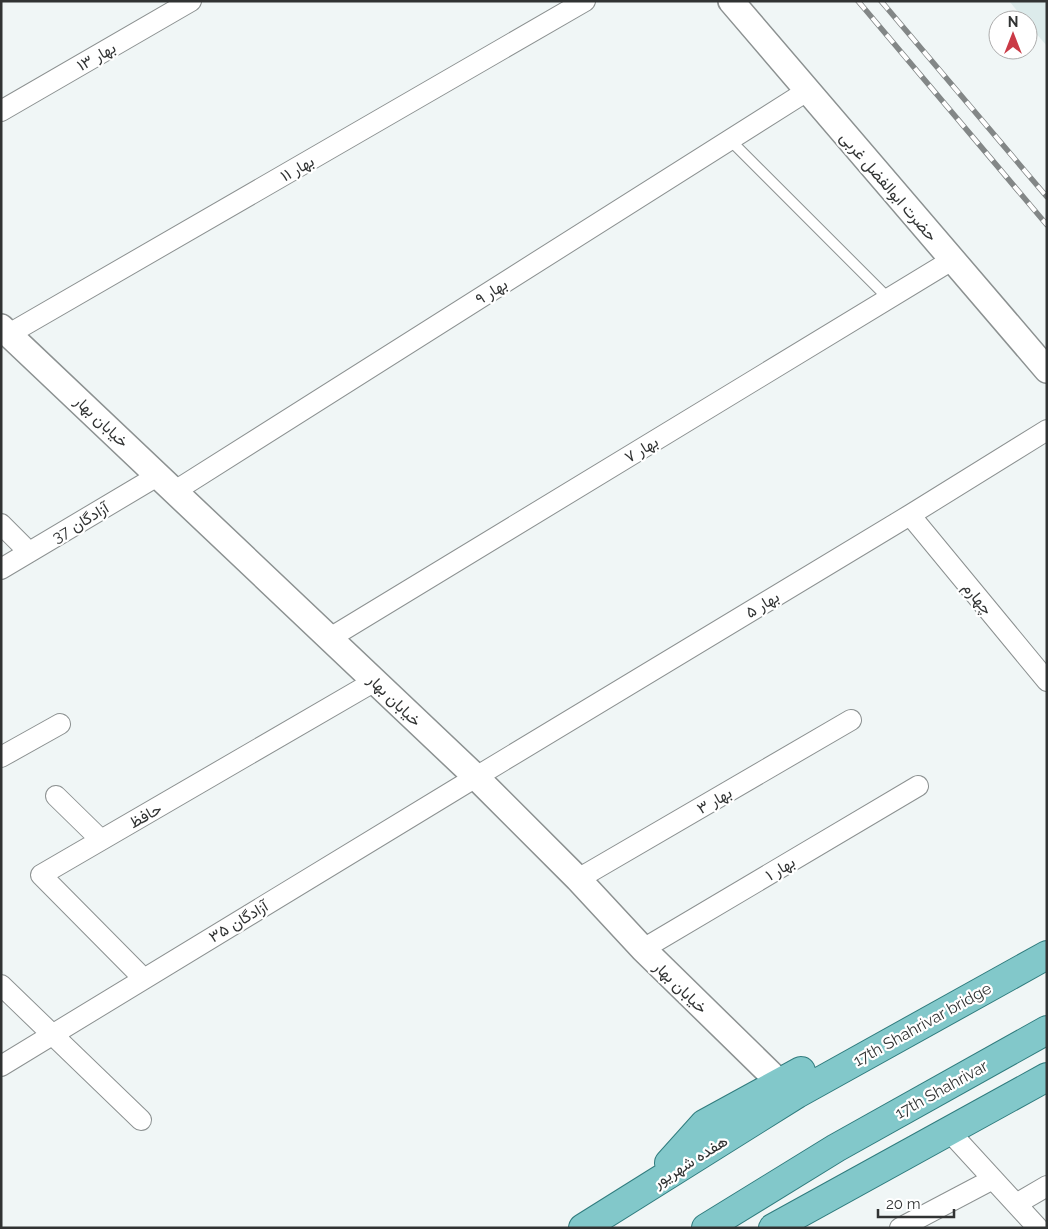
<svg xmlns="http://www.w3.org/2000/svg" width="1048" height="1229" font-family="Raleway,Vazirmatn,sans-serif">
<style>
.built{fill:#dcebeb}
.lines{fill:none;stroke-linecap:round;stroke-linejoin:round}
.service-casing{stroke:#8c9191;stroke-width:12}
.minor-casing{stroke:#8c9191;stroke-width:22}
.tertiary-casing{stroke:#8c9191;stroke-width:28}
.primary-casing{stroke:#307c7e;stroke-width:30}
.service{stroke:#fff;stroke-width:10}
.minor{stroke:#fff;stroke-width:20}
.tertiary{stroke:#fff;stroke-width:25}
.primary{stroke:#82c8ca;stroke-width:28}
.rail-casing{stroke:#838787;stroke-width:5.5}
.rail{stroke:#fff;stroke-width:4;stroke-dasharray:11;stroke-linecap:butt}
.labels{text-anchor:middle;stroke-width:4.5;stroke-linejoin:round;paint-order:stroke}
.street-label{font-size:16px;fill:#313333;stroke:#fff}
</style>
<rect width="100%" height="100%" fill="#f0f6f6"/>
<path class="built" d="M1009 1H1047V46L1028 24V20H1025Z"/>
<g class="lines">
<defs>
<path id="service" d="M730 140 889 299"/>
<path id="minor" d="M1 111 191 1
M9 334 585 1
M175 491 807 91
M910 515 1047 681
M1 524 29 552
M1 569 159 475
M330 638 952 260
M1 757 60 724
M56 796 101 840
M578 879 851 720
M643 949 918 786
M144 979 41 875 375 681
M1 985 141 1120
M1 1066 476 777 910 515 1047 430
M948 1130 1038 1228
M1016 1204 1047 1186
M900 1228 993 1179"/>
<path id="tertiary" d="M731 1 1047 370
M1 327 476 777 578 879 643 949 780 1083"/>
<path id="primary" d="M669 1163 704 1124 801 1071
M583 1228 797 1094 1047 955
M706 1228 836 1148 1047 1030
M773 1228 1047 1077"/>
</defs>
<use href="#service" class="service-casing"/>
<use href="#minor" class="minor-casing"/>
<use href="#tertiary" class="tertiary-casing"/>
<use href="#primary" class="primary-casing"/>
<use href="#service" class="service"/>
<use href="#minor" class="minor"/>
<use href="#tertiary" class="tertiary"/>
<use href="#primary" class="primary"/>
<defs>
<path id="rail" d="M858 1 1047 225
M881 1 1047 197"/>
</defs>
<use href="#rail" class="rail-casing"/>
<use href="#rail" class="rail"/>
</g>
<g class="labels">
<g class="street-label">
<text transform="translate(96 56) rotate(-30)" y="6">بهار ۱۳</text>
<text transform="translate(297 168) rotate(-30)" y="6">بهار ۱۱</text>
<text transform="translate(889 186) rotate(49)" y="6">حضرت ابوالفضل غربی</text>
<text transform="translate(491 291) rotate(-32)" y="6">بهار ۹</text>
<text transform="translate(102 421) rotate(43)" y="6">خیابان بهار</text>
<text transform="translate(641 449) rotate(-31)" y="6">بهار ۷</text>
<text transform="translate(80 522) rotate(-31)" y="6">آزادگان 37</text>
<text transform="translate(978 598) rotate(50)" y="6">چهارم</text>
<text transform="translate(762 604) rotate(-31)" y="6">بهار ۵</text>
<text transform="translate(395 700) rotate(44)" y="6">خیابان بهار</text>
<text transform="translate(714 800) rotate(-30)" y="6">بهار ۳</text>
<text transform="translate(145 815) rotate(-30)" y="6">حافظ</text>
<text transform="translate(780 868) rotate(-31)" y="6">بهار ۱</text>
<text transform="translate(238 921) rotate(-31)" y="6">آزادگان ۳۵</text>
<text transform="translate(681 987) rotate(44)" y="6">خیابان بهار</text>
<text transform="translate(922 1024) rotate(-29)" y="6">17th Shahrivar bridge</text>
<text transform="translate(941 1089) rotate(-29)" y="6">17th Shahrivar</text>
<text transform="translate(690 1161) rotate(-32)" y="6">هفده شهریور</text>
</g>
</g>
<rect width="1048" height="1229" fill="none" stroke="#313333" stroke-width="5"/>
<g transform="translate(1013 35)"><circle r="24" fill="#ffffff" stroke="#adadad"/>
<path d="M0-4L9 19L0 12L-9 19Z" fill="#ca3a46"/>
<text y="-8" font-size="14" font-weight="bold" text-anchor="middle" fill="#313333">N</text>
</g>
<path d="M878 1209v8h76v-8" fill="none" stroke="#313333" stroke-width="2.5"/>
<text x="886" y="1209" font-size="15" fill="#313333" stroke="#ffffff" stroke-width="4" paint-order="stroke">20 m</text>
</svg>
